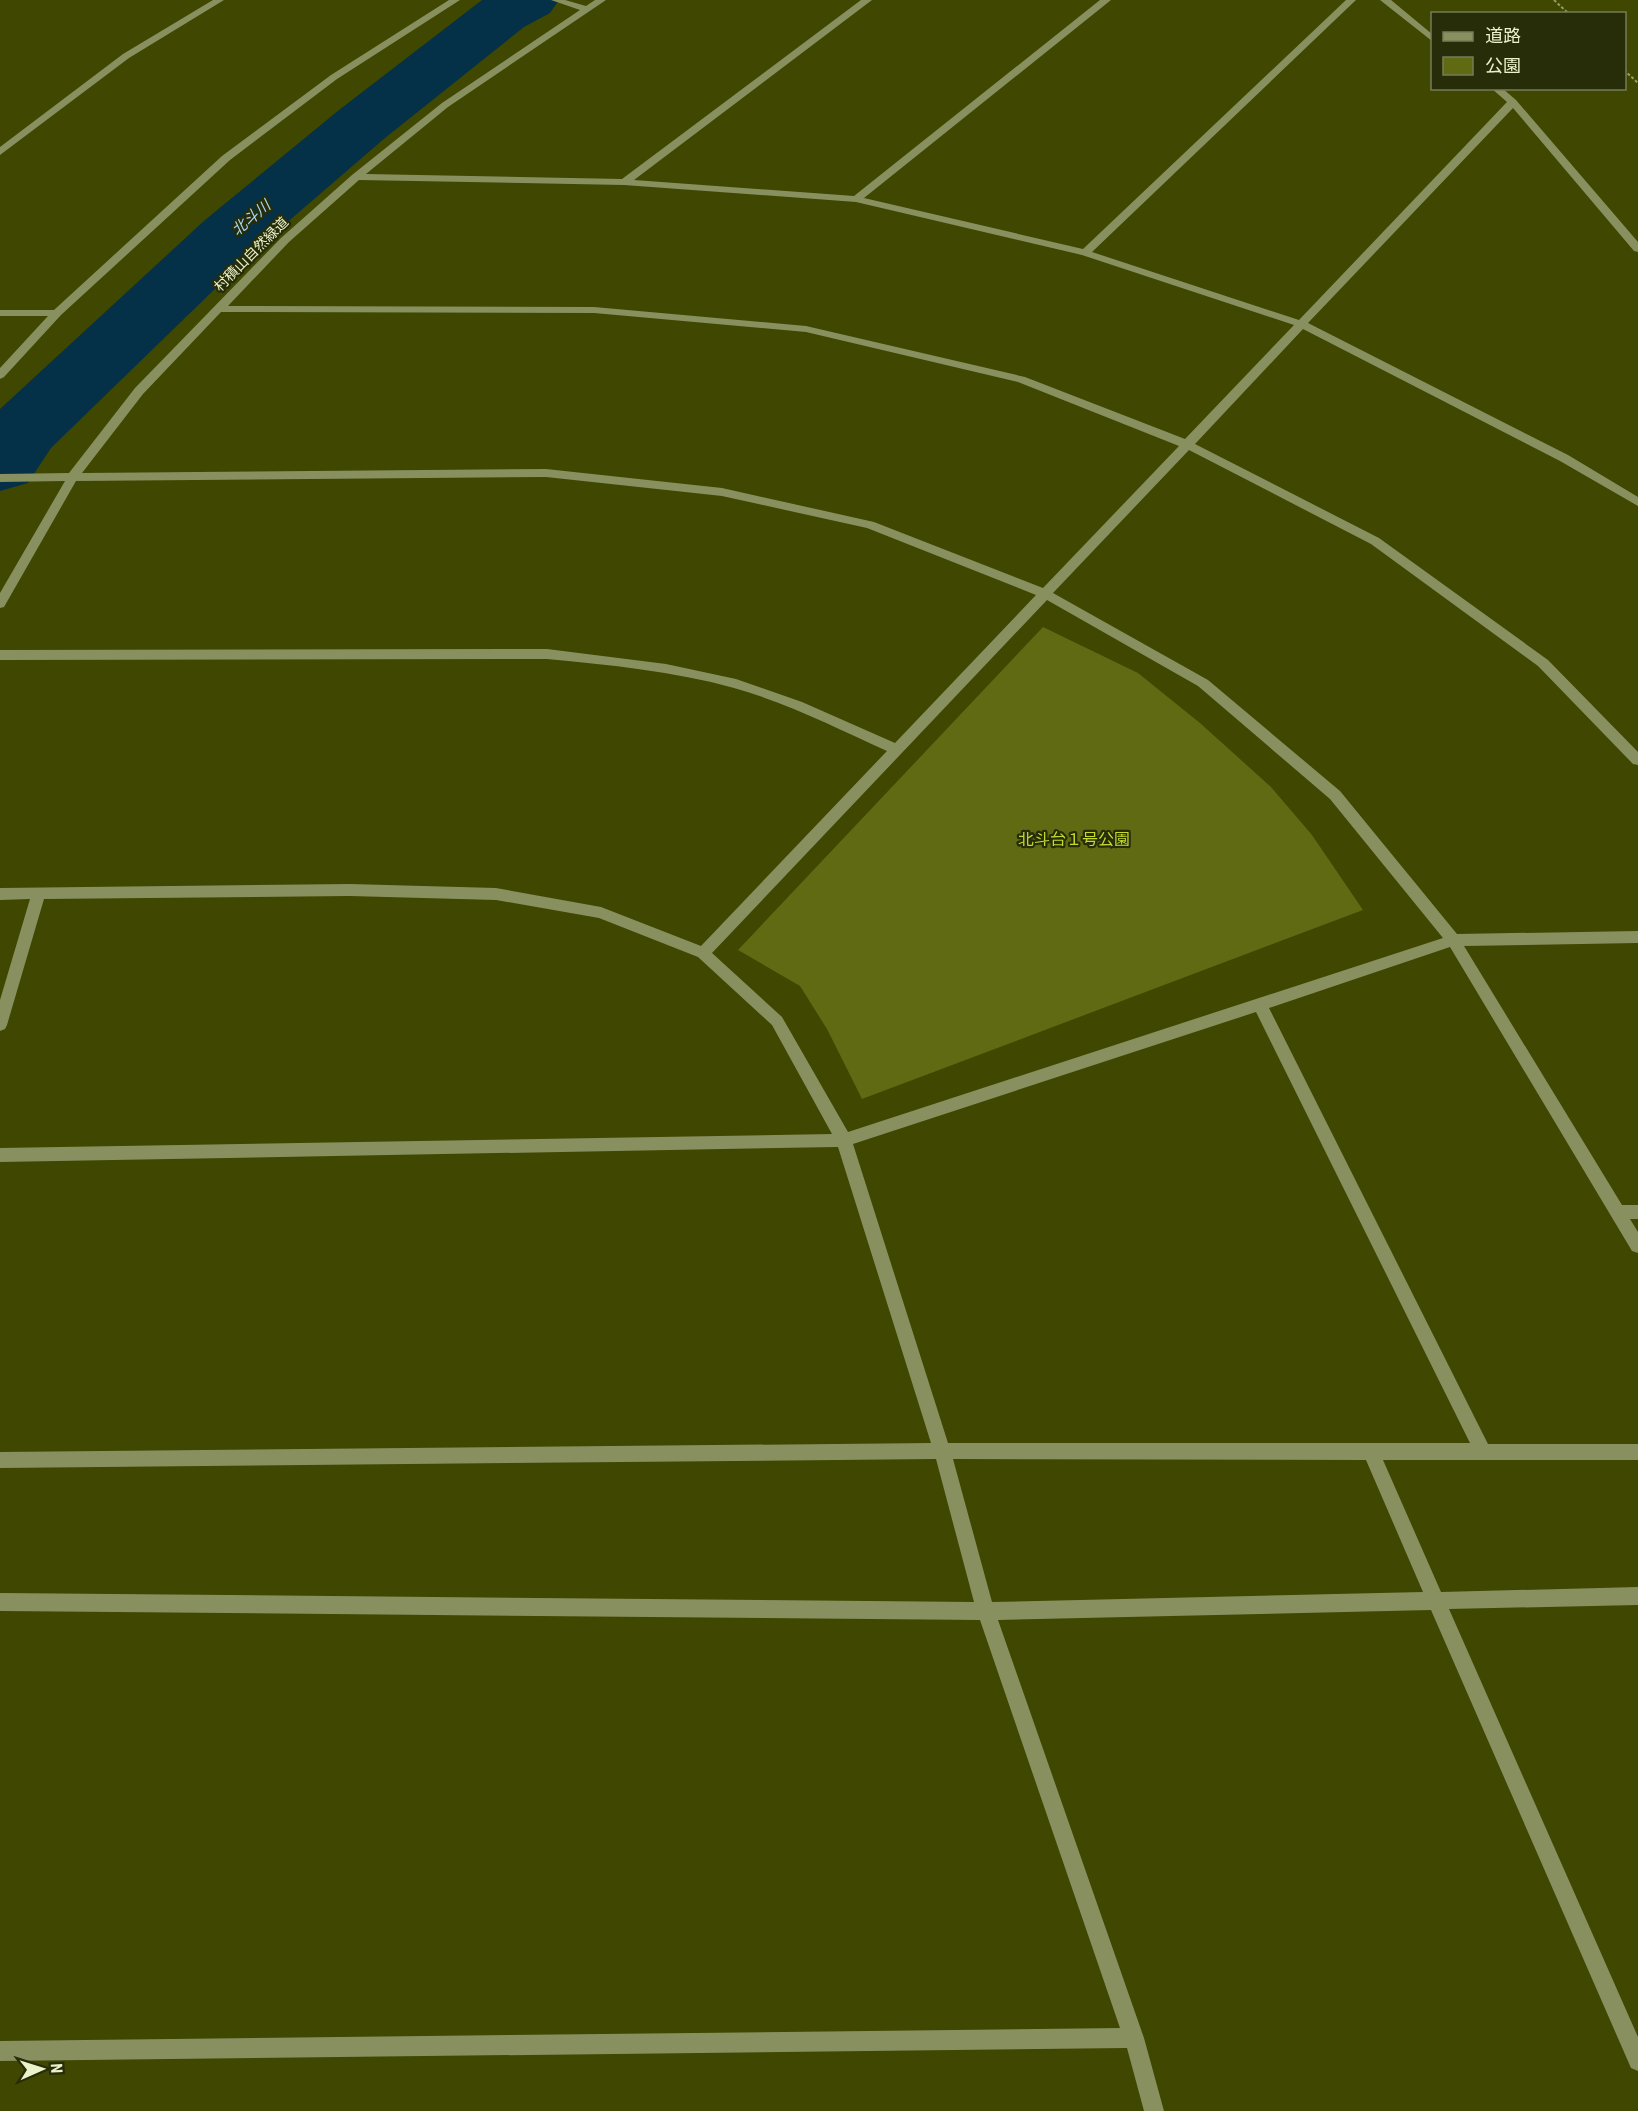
<svg xmlns="http://www.w3.org/2000/svg" width="1638" height="2111" font-family="'Roboto Condensed','Noto Sans JP',sans-serif">
<style>
.green{fill:#5f6a12}
.lines{fill:none;stroke-linecap:round;stroke-linejoin:round}
.river{fill:#053148;fill-rule:evenodd}
.path{stroke:#959d66;stroke-width:2;stroke-dasharray:3 2;stroke-linecap:butt}
.minor{fill:#889060;fill-rule:evenodd}
.labels{text-anchor:middle;stroke-width:4.5;stroke-linejoin:round;paint-order:stroke}
.far-street-label{font-size:14px;fill:#ebf3cb;stroke:#272c09}
.far-water-label{font-size:15px;font-style:italic;fill:#a4dafc;stroke:#272c09}
.park-label{font-size:16px;fill:#c5da2d;stroke:#272c09}
</style>
<rect width="100%" height="100%" fill="#3f4701"/>
<path class="green" d="M1043 627 1138 673 1200 723 1271 787 1312 835 1363 910 862 1099 827 1029 800 986 738 950Z"/>
<g class="lines">
<path class="river" d="M482 0H559L550 13 524 27 385 138 255 250 51 448 28 483 0 491V409L205 220 339 110Z"/>
<path class="path" d="M1554 0 1569 14
M1624 70 1638 83"/>
<path class="minor" d="M213 0H224L129 58 0 155V147L123 54Z
M449 0H460L337 79 230 160 61 315 4 377 0 379V368L48 316H0V310H54L222 156 331 75Z
M551 0H565L586 6 595 0H606L448 107 366 174 622 179 861 0H872L634 180 854 196 1100 0H1111L864 198 1083 249 1346 0H1356L1092 252 1299 320 1507 102 1491 88H1502L1516 100 1638 242V252L1634 251 1513 108 1308 323 1568 455 1638 497V506L1560 461 1303 329 1195 444 1379 538 1548 660 1638 752V765L1633 764 1538 666 1371 544 1189 450 1053 593 1208 680 1340 791 1457 934 1638 931V943L1464 946 1622 1205H1638V1219H1630L1638 1232V1253L1632 1251 1450 947 1269 1008 1488 1444H1638V1460H1383L1441 1592 1638 1587V1605L1449 1609 1638 2037V2071L1631 2068 1431 1610 998 1620 1144 2038 1164 2111H1144L1127 2048 0 2061V2041L1120 2028 980 1620 0 1611V1593L974 1602 936 1459 0 1468V1452L931 1443 838 1147 0 1162V1148L832 1134 772 1025 698 957 599 918 496 900 350 896 44 899 7 1025 5 1029 0 1031V1000L30 899 0 900V888L350 884 496 888 601 907 701 946 887 751C837 728 787 703 734 688 673 671 610 665 547 659L0 660V650L547 649 666 664 736 679 802 702 895 743 1036 595 867 528 722 496 546 477 76 481 4 607 0 608V593L65 481 0 482V474L69 473 135 388 281 238 352 175 442 103 580 10ZM359 180 624 185 856 202 1082 255 1294 325 1185 439 1025 377 806 326 594 307 228 306 289 242ZM221 312 594 313 806 332 1018 382 1179 446 1043 588 874 522 722 488 546 469 82 473 143 394ZM1047 600 1198 686 1330 799 1443 938 848 1132 782 1017 712 953ZM1256 1012 1470 1443H948L853 1144ZM953 1459 1366 1460 1423 1592 992 1602Z
M1380 0H1391L1432 34V41Z"/>
</g>
<g class="labels">
<g class="far-street-label">
<text transform="translate(251 254) rotate(-45)" y="5">村積山自然緑道</text>
</g>
<g class="far-water-label">
<text transform="translate(251 218) rotate(-40)" y="5">北斗川</text>
</g>
<g class="park-label">
<text x="1074" y="845">北斗台１号公園</text>
</g>
</g>
<rect x="1431" y="12" width="195" height="78" fill="#272c09" stroke="#757c57" stroke-width="1.5"/>
<rect x="1443" y="32" width="30" height="9" fill="#889060" stroke="#757c57" stroke-width="1.5"/>
<text x="1485" y="42" font-size="18" fill="#ebf3cb">道路</text>
<rect x="1443" y="57" width="30" height="18" fill="#5f6a12" stroke="#757c57" stroke-width="1.5"/>
<text x="1485" y="72" font-size="18" fill="#ebf3cb">公園</text>
<g transform="translate(42 2069) rotate(87)" stroke="#272c09" stroke-width="4.5" paint-order="stroke">
<path d="M0-4.5L10 22L0 15L-10 22Z" fill="#ebf3cb"/>
<text y="-9" font-size="16" font-weight="bold" text-anchor="middle" fill="#ebf3cb">N</text>
</g>
</svg>
